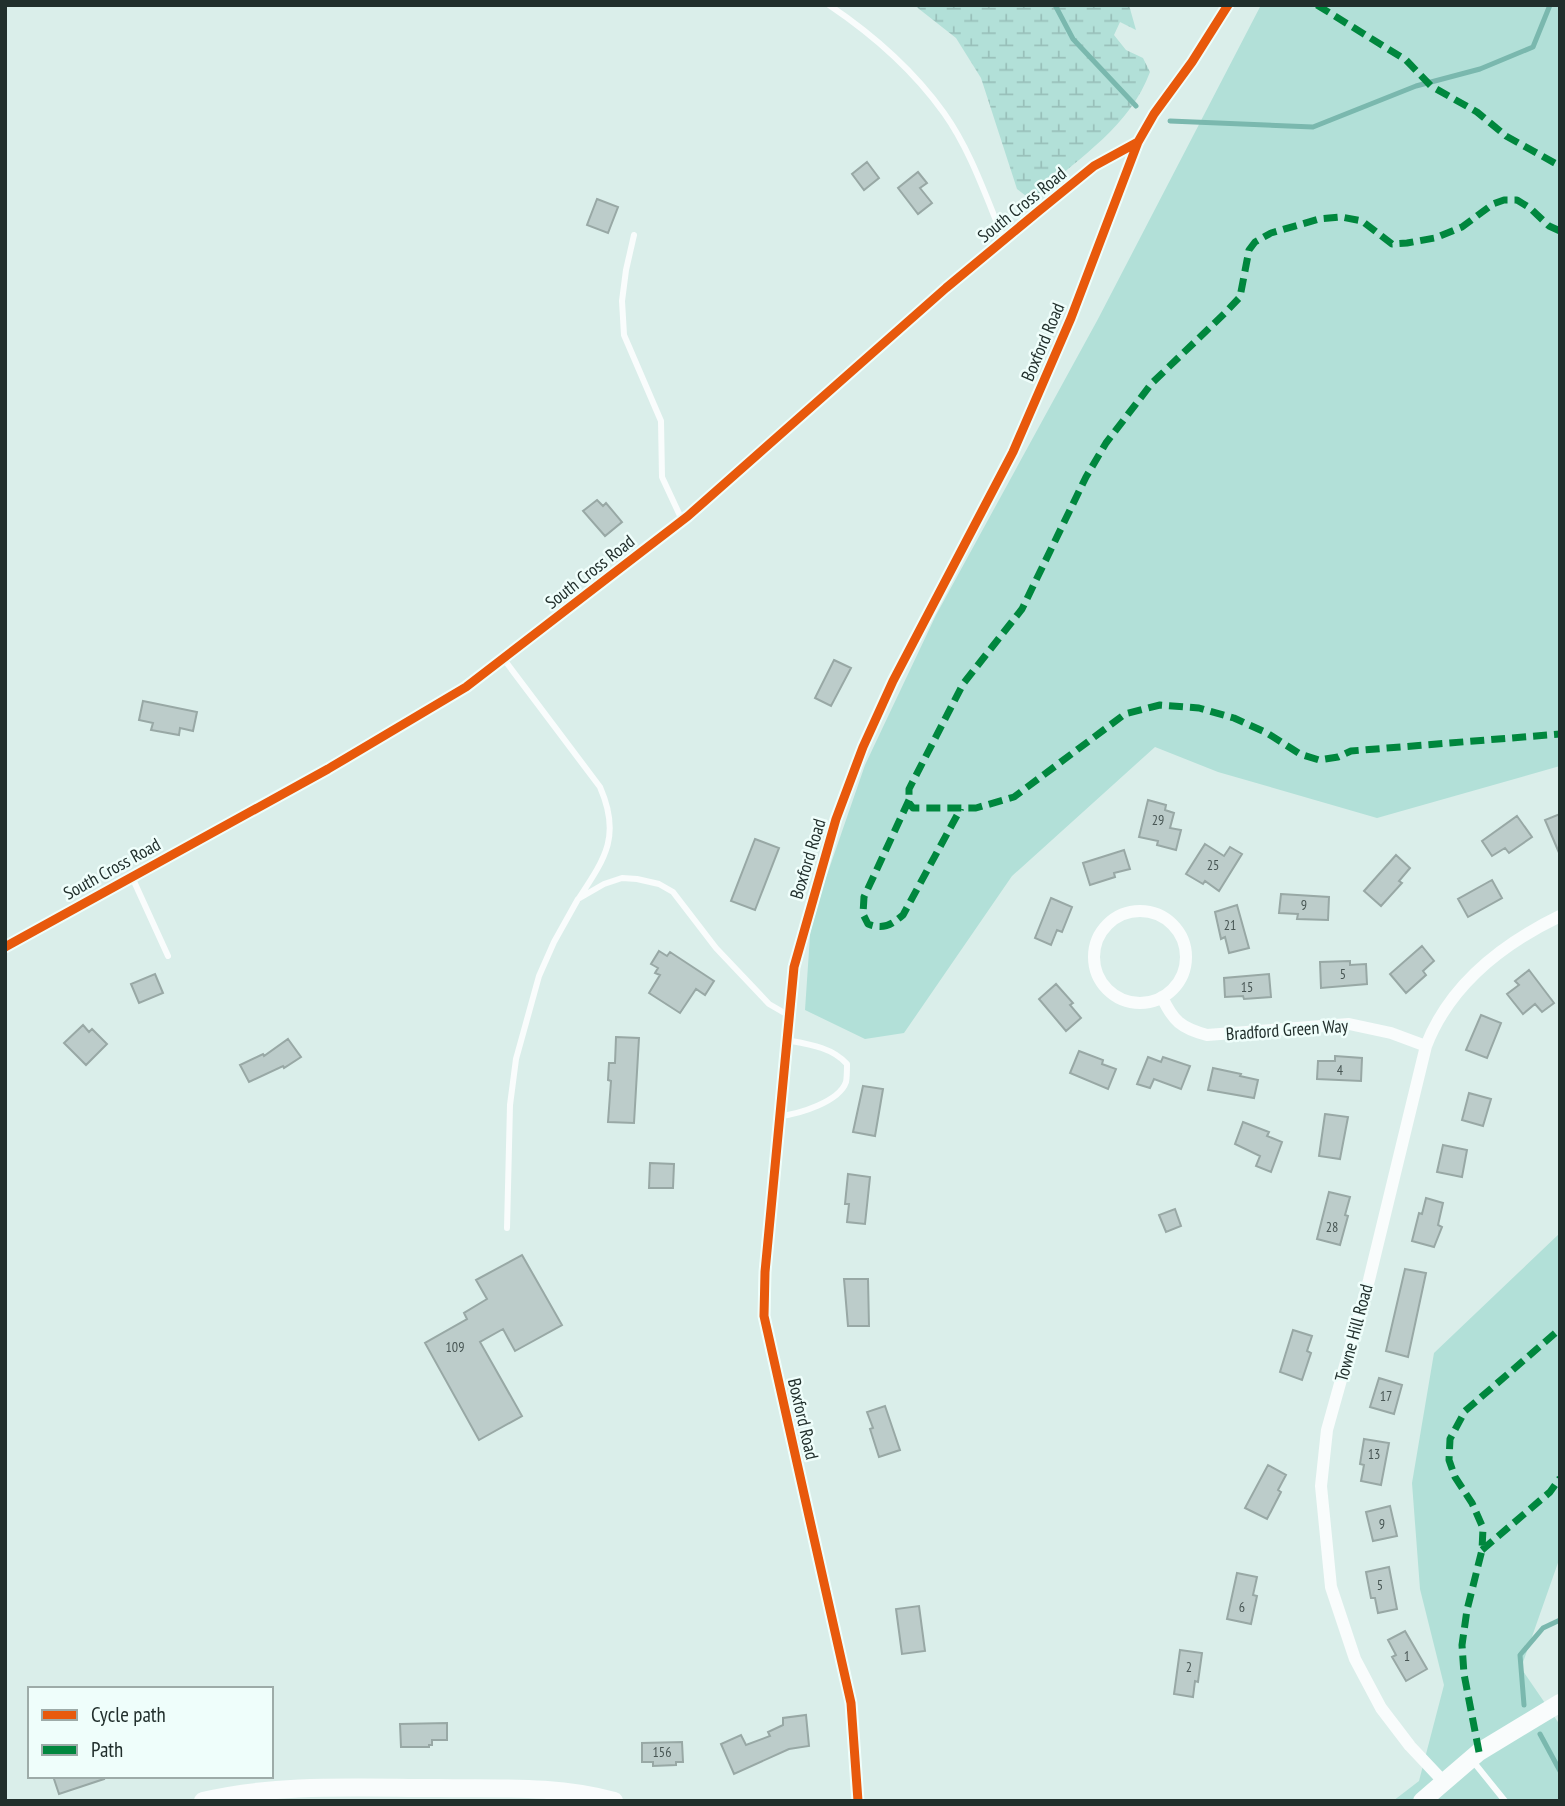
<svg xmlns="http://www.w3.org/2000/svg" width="1565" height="1806" font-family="'PT Sans Narrow',sans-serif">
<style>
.grass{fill:#b2e0d8}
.wetland{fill:url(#wetland-marsh)}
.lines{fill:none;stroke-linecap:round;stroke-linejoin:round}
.stream{stroke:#7ab8ae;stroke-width:5}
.building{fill:#bcccca;stroke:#98a8a5;stroke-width:2}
.lane{stroke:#f9fcfc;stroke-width:6}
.street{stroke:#f9fcfc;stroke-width:12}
.secondary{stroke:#f9fcfc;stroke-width:18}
.quiet{stroke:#00873e;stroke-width:7;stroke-dasharray:14 7;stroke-linecap:butt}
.cycleway-casing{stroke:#effefb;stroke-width:13}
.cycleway{stroke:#e8590c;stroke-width:9}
.labels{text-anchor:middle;stroke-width:5;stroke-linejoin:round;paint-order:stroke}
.number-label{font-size:14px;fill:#485654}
.street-label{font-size:18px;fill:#212f2c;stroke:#effefb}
</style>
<defs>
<pattern id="wetland-marsh" width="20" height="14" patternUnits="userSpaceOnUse" patternTransform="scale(1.75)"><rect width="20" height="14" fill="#b2e0d8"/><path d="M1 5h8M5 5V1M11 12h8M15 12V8" fill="none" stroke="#99c0ba"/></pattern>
</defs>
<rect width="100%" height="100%" fill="#daeeea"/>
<path class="grass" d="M1261 5H1560V766L1377 818 1218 772 1155 747 1012 876 904 1033 865 1039 805 1010 811 921 865 765 936 615 1098 319Z
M1560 1233V1557L1521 1668 1560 1725V1801H1393L1419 1781 1444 1685 1420 1589 1412 1483 1434 1353Z"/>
<path class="wetland" d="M914 5H1129L1136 30 1120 22 1114 35 1126 50 1143 58 1150 72C1130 126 1081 156 1040 193L1026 196 1017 189 981 78 956 38Z"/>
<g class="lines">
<path class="stream" d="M1055 5 1073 39 1136 106
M1170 121 1313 127 1416 86 1480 69 1533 47 1550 5
M1524 1705 1520 1655 1543 1628 1560 1620
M1540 1734 1560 1771"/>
</g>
<path class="building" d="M867 162 879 178 864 190 852 174Z
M918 172 927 183 920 188 932 203 918 214 898 188Z
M597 199 618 207 608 233 587 225Z
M597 500 603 506 606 503 622 522 605 536 583 511Z
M834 660 851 668 831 706 815 698Z
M143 701 197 712 193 731 180 728 179 735 151 730 153 723 139 720Z
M1148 800 1166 805 1165 810 1174 813 1170 828 1181 830 1176 850 1157 845 1158 841 1139 837Z
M1560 814V855L1545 820Z
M1517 816 1532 837 1509 853 1505 848 1492 856 1482 841Z
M755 839 779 848 755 910 731 901Z
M1205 844 1224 856 1230 847 1242 854 1219 891 1205 881 1203 884 1186 874Z
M1124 850 1130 869 1114 873 1115 877 1090 885 1083 863Z
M1396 855 1410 868 1399 881 1402 883 1381 906 1364 891Z
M1492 880 1502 898 1468 917 1458 899Z
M1281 894 1329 897 1328 920 1297 919 1298 914 1279 913Z
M1051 898 1072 907 1062 932 1057 930 1051 945 1035 938Z
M1237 905 1249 948 1229 953 1225 937 1221 939 1215 912Z
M1422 946 1434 961 1423 971 1426 975 1406 993 1390 974Z
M659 951 667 956 670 952 714 981 705 995 696 989 680 1013 649 993 660 975 655 973 658 968 651 964Z
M1350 961V965L1366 964 1367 984 1321 988 1320 962Z
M1529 970 1554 1003 1542 1012 1535 1004 1523 1014 1507 994 1519 985 1515 981Z
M155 974 163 993 139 1003 131 984Z
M1269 974 1271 997 1244 999 1243 996 1225 997 1224 978Z
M1056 984 1073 1003 1070 1005 1081 1018 1066 1031 1039 999Z
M1481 1015 1501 1023 1487 1058 1466 1050Z
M83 1025 89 1032 92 1029 107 1044 86 1065 64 1043Z
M616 1037 639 1038 634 1123 608 1122 611 1081 608 1080 609 1063H615Z
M288 1039 301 1057 284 1068 283 1066 249 1082 240 1065 263 1054 264 1056Z
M1079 1051 1103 1060 1102 1064 1116 1069 1108 1089 1070 1073Z
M1335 1056 1362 1058 1361 1081 1317 1079 1318 1061H1335Z
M1148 1057 1161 1062 1163 1057 1190 1066 1181 1089 1154 1079 1150 1088 1137 1084Z
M1213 1068 1241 1074 1240 1076 1258 1080 1254 1098 1208 1090Z
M863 1086 883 1089 875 1136 853 1132Z
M1469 1093 1491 1099 1483 1126 1462 1120Z
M1325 1114 1348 1117 1340 1159 1319 1156Z
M1243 1122 1269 1132 1267 1136 1282 1142 1271 1172 1256 1166 1260 1156 1235 1144Z
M1443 1145 1467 1150 1462 1177 1437 1172Z
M650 1163 674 1164 673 1188H649Z
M848 1174 870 1177 865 1224 847 1222 849 1204H845Z
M1329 1192 1350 1197 1345 1215 1348 1216 1340 1245 1317 1239Z
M1426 1198 1443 1203 1438 1225 1442 1227 1434 1247 1412 1241 1419 1213 1422 1214Z
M1175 1209 1181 1226 1166 1232 1159 1215Z
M522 1255 562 1325 515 1351 503 1329 480 1342 522 1416 479 1440 425 1343 467 1319 464 1313 487 1299 476 1280Z
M1405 1269 1426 1273 1408 1357 1386 1351Z
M844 1279H868L869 1326H848Z
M1293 1330 1312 1336 1307 1351 1311 1353 1302 1380 1280 1372Z
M1379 1378 1402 1385 1394 1414 1370 1407Z
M885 1406 900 1450 879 1457 870 1429 873 1428 867 1412Z
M1364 1439 1389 1443 1381 1485 1361 1481 1364 1465 1360 1464Z
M1268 1465 1286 1475 1278 1490 1281 1492 1267 1519 1245 1508Z
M1390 1506 1397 1536 1373 1541 1366 1512Z
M1389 1567 1397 1609 1378 1613 1375 1598H1371L1366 1572Z
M1237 1573 1257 1577 1253 1595 1257 1596 1251 1624 1227 1619Z
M919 1606 925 1651 902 1654 896 1609Z
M1405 1631 1427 1669 1406 1681 1392 1657 1396 1655 1388 1640Z
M1180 1650 1202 1653 1198 1682 1195 1681 1193 1697 1174 1694Z
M806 1715 809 1746 789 1749 734 1774 721 1744 741 1735 746 1745 770 1736 768 1732 783 1725V1718Z
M447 1723V1740H432V1745H429V1747H401L400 1724Z
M682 1742 683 1762H676V1765L653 1766V1762H642V1743Z
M53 1776H103L104 1779 59 1794Z"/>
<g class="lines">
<path class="lane" d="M829 5C872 34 914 71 944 113 971 151 986 197 1004 240
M634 235 626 270 622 301 624 335 661 421 662 477 682 520
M503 658 600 787C621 835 606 857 579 898
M132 877 168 956
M780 1116C799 1114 839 1102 846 1082 847 1077 847 1070 847 1064 832 1047 808 1044 786 1040
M507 1228 510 1105 516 1059 539 976 554 942 578 899 604 884 622 878 637 879 659 884 673 892 716 948 769 1004 788 1015
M1472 1760 1505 1801"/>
<path class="street" d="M1094 957a46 46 0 1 1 92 0a46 46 0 1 1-92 0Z
M5 947 328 769 466 687 688 516 946 288 1040 210 1094 166 1138 142
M1162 997C1173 1021 1181 1028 1207 1035L1349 1024 1391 1033 1426 1046
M1444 1782 1410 1746 1381 1708 1355 1659 1331 1587 1321 1486 1327 1430 1369 1280 1426 1046C1450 984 1502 944 1560 916
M858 1801 851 1703 764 1316 765 1272 794 967 836 819 863 747 893 681 1013 452 1071 318 1138 142 1154 114 1192 62 1228 5"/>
<path class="secondary" d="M203 1801C279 1783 360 1788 438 1788 498 1789 556 1785 614 1801
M1422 1801 1479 1752 1560 1703"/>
<path class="quiet" d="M1317 5 1406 60 1431 86 1477 112 1506 136 1560 166
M1560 231 1549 226 1530 208 1517 200H1504L1493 204 1462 227 1435 238 1407 243 1392 244 1362 221 1341 217 1319 219 1271 233 1255 242 1249 250 1240 297 1225 313 1152 383 1106 443 1086 477 1022 609 963 684 909 789V803L913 808H976L1014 797 1125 714 1160 705 1199 708 1234 718 1267 733 1300 754 1319 760 1338 757 1351 751 1560 734
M909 800 864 897 863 914 868 924C884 930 891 925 903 915L961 808
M1482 1550 1550 1492 1560 1478
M1479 1752 1464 1674 1462 1645 1467 1610 1482 1550 1483 1528 1472 1503 1455 1477 1449 1460 1450 1439 1465 1411 1560 1329"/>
<defs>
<path id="cycleway" d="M5 947 328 769 466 687 688 516 946 288 1040 210 1094 166 1138 142
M858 1801 851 1703 764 1316 765 1272 794 967 836 819 863 747 893 681 1013 452 1071 318 1138 142 1154 114 1192 62 1228 5"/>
</defs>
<use href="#cycleway" class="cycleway-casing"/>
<use href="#cycleway" class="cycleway"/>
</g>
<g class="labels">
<g class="number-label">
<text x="1158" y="825">29</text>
<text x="1213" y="870">25</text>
<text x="1304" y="910">9</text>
<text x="1230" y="930">21</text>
<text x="1343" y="979">5</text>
<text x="1247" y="992">15</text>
<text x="1340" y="1075">4</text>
<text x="1332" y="1232">28</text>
<text x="455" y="1352">109</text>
<text x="1386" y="1401">17</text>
<text x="1374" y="1459">13</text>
<text x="1382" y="1529">9</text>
<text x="1380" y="1590">5</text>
<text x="1242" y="1612">6</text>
<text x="1407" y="1661">1</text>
<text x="1189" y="1672">2</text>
<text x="662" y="1757">156</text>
</g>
<g class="street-label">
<text transform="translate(1022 205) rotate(-39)" y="6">South Cross Road</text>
<text transform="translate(1043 342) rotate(-67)" y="6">Boxford Road</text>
<text transform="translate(590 572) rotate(-38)" y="6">South Cross Road</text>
<text transform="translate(808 859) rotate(-73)" y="6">Boxford Road</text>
<text transform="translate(112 869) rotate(-29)" y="6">South Cross Road</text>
<text transform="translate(1287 1030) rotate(-4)" y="6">Bradford Green Way</text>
<text transform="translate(1354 1333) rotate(-75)" y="6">Towne Hill Road</text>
<text transform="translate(803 1419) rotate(77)" y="6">Boxford Road</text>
</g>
</g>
<rect width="1565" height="1806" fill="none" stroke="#212f2c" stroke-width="14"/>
<rect x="28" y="1687" width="245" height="91" fill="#effefb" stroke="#9daba8" stroke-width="2"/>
<rect x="42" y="1710" width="35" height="10" fill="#e8590c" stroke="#9daba8" stroke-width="2"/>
<text x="91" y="1722" font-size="21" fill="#212f2c">Cycle path</text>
<rect x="42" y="1745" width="35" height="10" fill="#00873e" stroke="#9daba8" stroke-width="2"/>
<text x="91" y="1757" font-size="21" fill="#212f2c">Path</text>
</svg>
